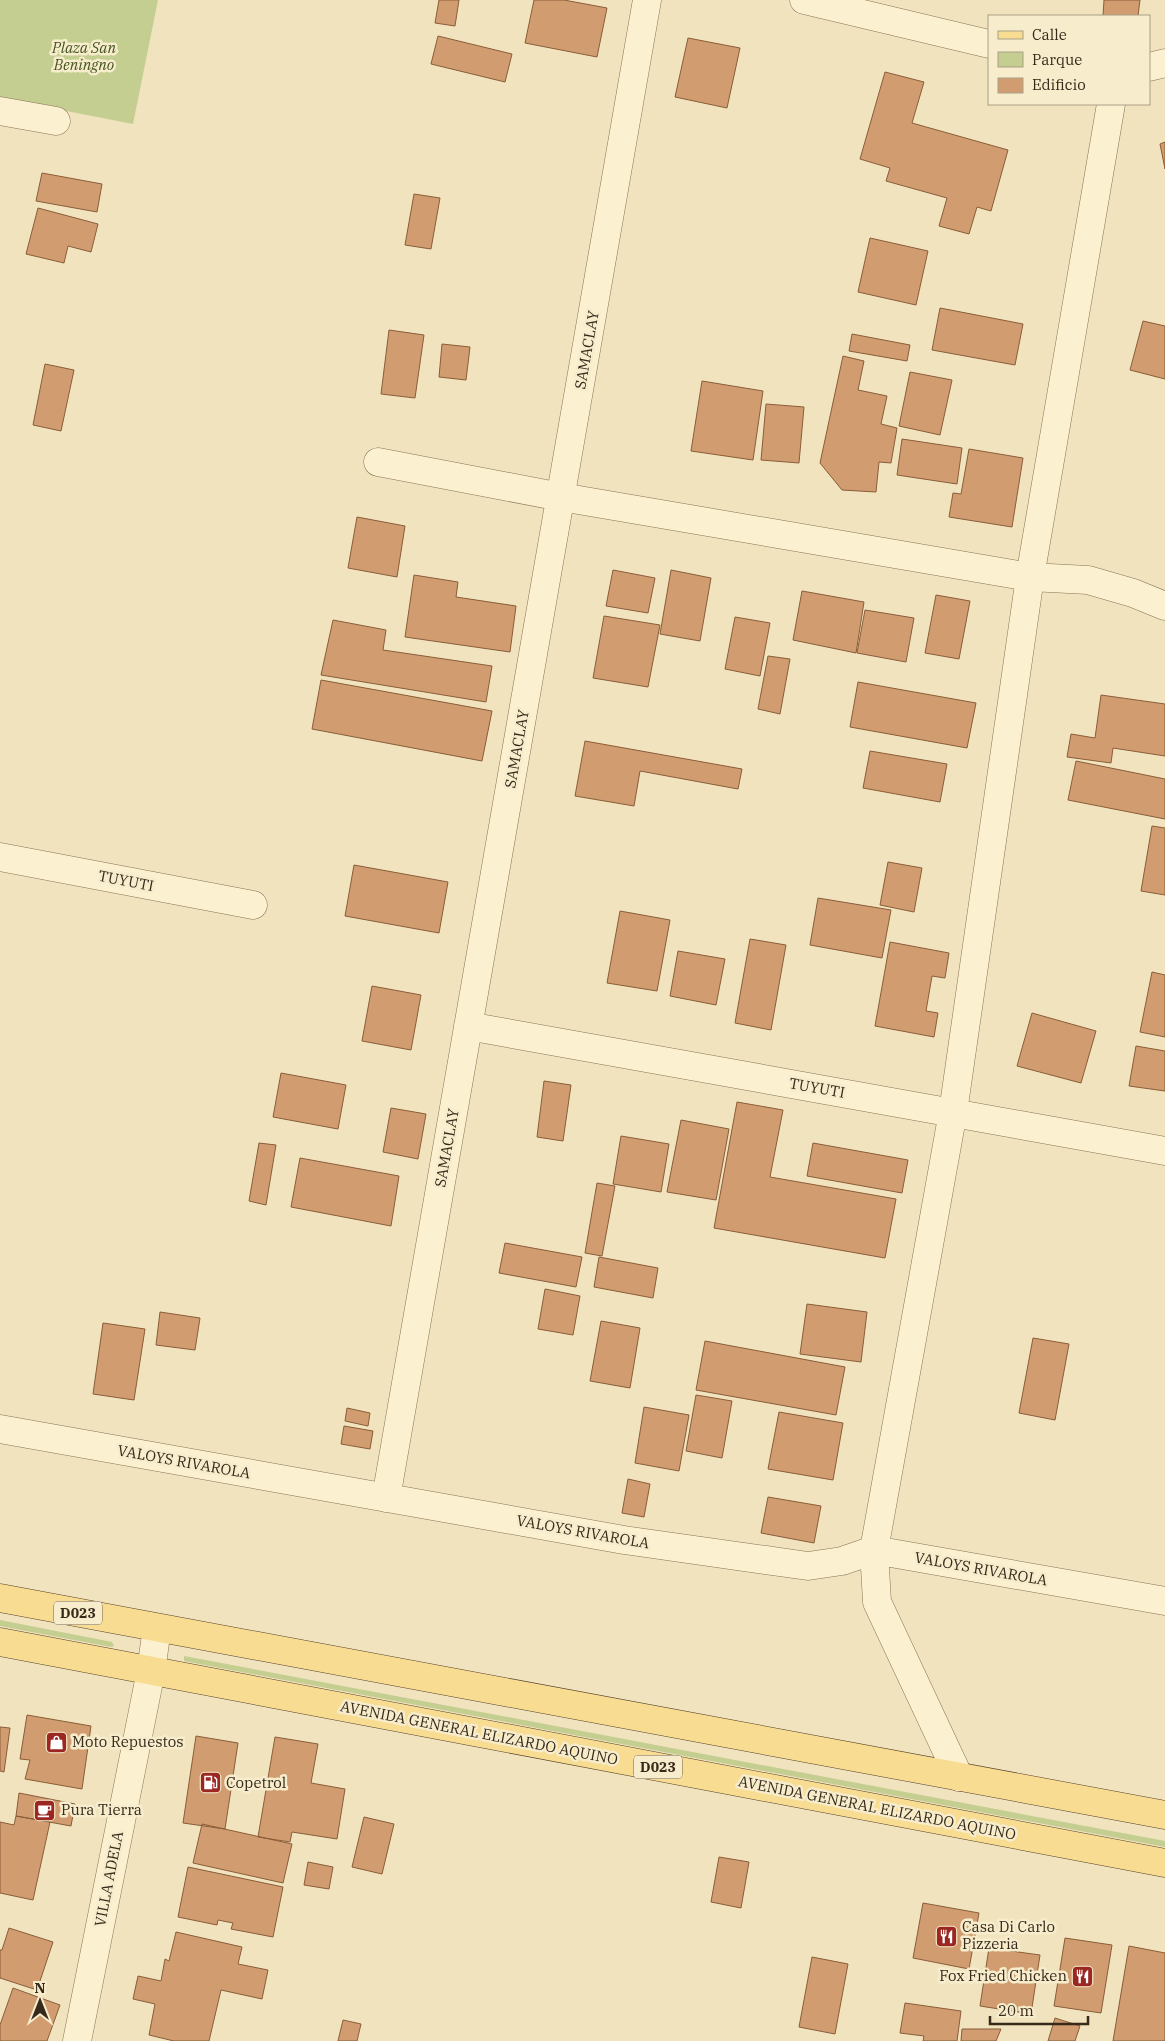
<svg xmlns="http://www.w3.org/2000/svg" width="1165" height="2041" font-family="'IBM Plex Serif',serif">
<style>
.green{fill:#c4ce90}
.building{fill:#d19d70;stroke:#895d39}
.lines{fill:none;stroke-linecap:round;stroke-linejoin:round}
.minor-casing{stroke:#897355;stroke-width:29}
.major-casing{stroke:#56402a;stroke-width:29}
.minor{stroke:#fbf0d0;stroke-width:28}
.major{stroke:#f7dc91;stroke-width:28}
.labels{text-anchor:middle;stroke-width:5;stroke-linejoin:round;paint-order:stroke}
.shield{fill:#f7edcd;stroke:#716450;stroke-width:1}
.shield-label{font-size:14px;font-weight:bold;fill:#372a1b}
.park-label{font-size:15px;font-style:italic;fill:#455520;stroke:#f7edcd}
.street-label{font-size:15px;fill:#372a1b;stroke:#f7edcd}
.poi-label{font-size:15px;fill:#372a1b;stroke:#f7edcd;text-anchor:start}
</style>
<rect width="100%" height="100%" fill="#f0e3bd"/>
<path class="green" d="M0 0H158L133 124 0 98Z
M0 1620 112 1642 114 1646 111 1647 0 1626Z
M184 1656 1165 1841V1847L184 1661Z"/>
<path class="building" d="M439 0H459L455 26 435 23Z
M534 0H564L607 8 597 57 525 43Z
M1104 0H1140L1138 16H1103Z
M438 36 512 54 505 82 431 64Z
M688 38 740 48 727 108 675 97Z
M885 72 924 82 912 123 1008 150 991 211 977 207 969 234 939 226 947 198 886 181 890 168 860 159Z
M1165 142V169L1160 144Z
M42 173 102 184 97 212 36 201Z
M414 194 440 198 431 249 405 245Z
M38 208 98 224 91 252 68 246 64 263 26 254Z
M870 238 928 251 916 305 858 292Z
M940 308 1023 324 1015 365 932 350Z
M1143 321 1165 326V379L1130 370Z
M389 330 424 335 415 398 381 394Z
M852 334 910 345 907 361 849 351Z
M442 344 470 347 466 380 439 377Z
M843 356 864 361 858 390 887 396 881 424 897 428 891 463 879 462 876 492 842 490 820 463Z
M45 364 74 370 61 431 33 425Z
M910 372 952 380 940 435 899 426Z
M702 381 763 391 753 460 691 451Z
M766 404 804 407 799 463 761 460Z
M902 439 962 448 957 484 897 475Z
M969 449 1023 458 1012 527 949 517 953 493 961 494Z
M357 517 405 526 397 577 348 568Z
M613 570 655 578 648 613 606 606Z
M671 570 711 578 700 641 660 634Z
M414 575 458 582 456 597 516 606 510 652 405 637Z
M802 591 864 602 856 653 793 640Z
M936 595 970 601 959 659 925 653Z
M865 610 914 618 906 662 857 653Z
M604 616 660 625 648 687 593 678Z
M735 617 770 623 760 676 725 669Z
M333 620 386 630 383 650 492 666 486 702 321 675Z
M768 656 790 659 780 714 758 709Z
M321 680 492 711 482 761 312 729Z
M858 682 976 703 967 748 850 727Z
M1101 695 1165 704V756L1113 748 1111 763 1067 757 1071 734 1095 738Z
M585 741 742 769 738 789 640 771 634 806 575 796Z
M870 751 947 764 940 802 863 788Z
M1076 761 1165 779V819L1068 800Z
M1152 826 1165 828V895L1141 891Z
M888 862 922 868 914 912 880 905Z
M354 865 448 882 439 933 345 916Z
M818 898 891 910 882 958 810 945Z
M620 911 670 920 657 991 607 983Z
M750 939 786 945 771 1030 735 1023Z
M890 942 949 953 945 978 932 976 926 1011 938 1013 934 1037 875 1026Z
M678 951 725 959 716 1005 670 996Z
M1152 972 1165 975V1037L1140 1032Z
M372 986 421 995 411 1050 362 1041Z
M1032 1013 1096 1031 1081 1083 1017 1066Z
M1136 1046 1165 1051V1091L1129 1086Z
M281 1073 346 1085 338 1129 273 1117Z
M544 1081 571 1085 563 1141 537 1137Z
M737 1102 783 1110 770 1177 896 1199 885 1258 714 1228Z
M391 1108 426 1114 418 1159 383 1152Z
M681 1120 729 1129 716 1200 667 1192Z
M621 1136 669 1144 661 1192 613 1184Z
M259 1143 276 1145 266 1205 249 1201Z
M813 1143 908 1160 902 1193 807 1176Z
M300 1158 399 1176 391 1226 291 1207Z
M597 1183 615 1186 602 1256 585 1253Z
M505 1243 582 1257 576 1287 499 1273Z
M599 1257 658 1268 653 1298 594 1287Z
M545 1289 580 1296 573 1335 538 1329Z
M807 1304 867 1312 861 1362 800 1354Z
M160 1312 200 1318 195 1350 156 1345Z
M601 1321 640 1328 630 1388 590 1381Z
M103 1323 145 1329 134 1400 93 1394Z
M1033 1338 1069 1344 1055 1420 1019 1413Z
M705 1341 845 1367 836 1415 696 1390Z
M696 1395 732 1401 722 1458 686 1451Z
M644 1407 689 1415 679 1471 635 1463Z
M347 1408 370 1413 368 1426 345 1421Z
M779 1412 843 1423 833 1480 768 1469Z
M344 1426 373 1431 370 1449 341 1444Z
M628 1479 650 1484 644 1517 622 1513Z
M768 1497 821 1506 814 1543 761 1533Z
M27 1715 91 1726 82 1789 25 1779 30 1760 20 1759Z
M0 1727 10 1728 4 1772 0 1771Z
M196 1736 238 1743 225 1829 183 1823Z
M275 1737 318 1744 311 1783 345 1789 337 1839 292 1832 290 1842 258 1837Z
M19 1793 75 1804 71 1826 16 1816Z
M16 1816 50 1822 33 1900 0 1893V1822L14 1825Z
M364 1817 394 1824 382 1874 352 1867Z
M202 1824 292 1844 283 1883 193 1863Z
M719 1857 749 1862 741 1908 711 1902Z
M308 1862 333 1867 329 1889 304 1885Z
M188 1867 283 1887 273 1937 231 1929 233 1923 218 1920 217 1925 178 1917Z
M923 1903 979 1913 969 1969 913 1958Z
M9 1928 53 1942 37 1990 0 1978V1950H2Z
M176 1932 242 1947 238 1964 268 1970 262 1999 221 1990 209 2041H174L149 2035 155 2004 133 1999 138 1976 161 1981 165 1959 169 1961Z
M1065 1938 1112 1945 1101 2013 1054 2006Z
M1129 1946 1165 1953V2041H1113Z
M989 1948 1040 1955 1031 2014 980 2006Z
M812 1957 848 1964 835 2034 799 2027Z
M13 1988 60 2005 47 2041H0V2025Z
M905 2003 961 2011 957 2041H923L924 2036 900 2033Z
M1055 2018 1080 2026 1075 2041H1048Z
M343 2020 361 2024 357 2041H338Z
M962 2029H1001L996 2041H961Z"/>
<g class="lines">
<defs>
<path id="minor" d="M804 0 989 44
M1149 67 1165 63
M0 111 56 121
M378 462 561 497 1030 577 1088 580 1133 593 1165 606
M0 857 253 905
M468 1026 1165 1151
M0 1429 624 1540 808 1566 842 1561 874 1550 1165 1601
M386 1498 647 0
M959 1777 877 1602 874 1550 953 1112 1030 577 1111 104
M77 2041 151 1671 157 1628"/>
<path id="major" d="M0 1598 1165 1815
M0 1642 1165 1863"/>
</defs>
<use href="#minor" class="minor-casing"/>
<use href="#major" class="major-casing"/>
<use href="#minor" class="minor"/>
<use href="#major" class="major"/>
</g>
<defs>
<symbol id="shop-square" viewBox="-11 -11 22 22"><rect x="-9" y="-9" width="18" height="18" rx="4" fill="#9b2622" stroke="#f7edcd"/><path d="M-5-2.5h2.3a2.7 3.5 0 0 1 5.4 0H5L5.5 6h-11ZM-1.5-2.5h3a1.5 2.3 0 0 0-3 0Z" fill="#fff"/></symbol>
<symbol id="fuel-square" viewBox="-11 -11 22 22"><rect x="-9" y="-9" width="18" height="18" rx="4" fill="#9b2622" stroke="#f7edcd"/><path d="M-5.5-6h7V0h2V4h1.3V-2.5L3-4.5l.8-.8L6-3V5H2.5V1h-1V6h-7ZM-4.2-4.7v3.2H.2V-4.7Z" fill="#fff"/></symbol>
<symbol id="cafe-square" viewBox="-11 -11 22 22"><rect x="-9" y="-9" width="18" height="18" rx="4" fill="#9b2622" stroke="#f7edcd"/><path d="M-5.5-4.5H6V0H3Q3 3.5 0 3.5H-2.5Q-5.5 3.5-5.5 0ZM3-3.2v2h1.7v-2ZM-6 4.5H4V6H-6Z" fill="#fff"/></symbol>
<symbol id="restaurant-square" viewBox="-11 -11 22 22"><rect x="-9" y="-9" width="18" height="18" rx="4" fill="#9b2622" stroke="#f7edcd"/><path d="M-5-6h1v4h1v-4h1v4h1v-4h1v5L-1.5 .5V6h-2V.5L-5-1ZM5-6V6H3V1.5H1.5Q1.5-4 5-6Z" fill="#fff"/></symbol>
</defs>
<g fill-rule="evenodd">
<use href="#shop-square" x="44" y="1730" width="25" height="25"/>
<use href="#fuel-square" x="198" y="1770" width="25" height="25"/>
<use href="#cafe-square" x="32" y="1798" width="25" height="25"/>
<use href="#restaurant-square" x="934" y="1924" width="25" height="25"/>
<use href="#restaurant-square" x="1070" y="1964" width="25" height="25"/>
</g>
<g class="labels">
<g class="shield">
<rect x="54" y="1601.5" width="48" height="23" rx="4"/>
<rect x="634" y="1755.5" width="48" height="23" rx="4"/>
</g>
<g class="shield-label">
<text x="78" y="1618">D023</text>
<text x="658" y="1772">D023</text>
</g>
<g class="park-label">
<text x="84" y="53">Plaza San<tspan x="84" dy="17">Beningno</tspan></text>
</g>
<g class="street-label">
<text transform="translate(587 350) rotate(-80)" y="5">SAMACLAY</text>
<text transform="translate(517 749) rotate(-80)" y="5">SAMACLAY</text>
<text transform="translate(126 881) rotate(11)" y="5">TUYUTI</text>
<text transform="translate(817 1088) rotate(10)" y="5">TUYUTI</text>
<text transform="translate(447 1148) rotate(-80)" y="5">SAMACLAY</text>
<text transform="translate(184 1462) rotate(10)" y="5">VALOYS RIVAROLA</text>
<text transform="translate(583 1532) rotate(10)" y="5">VALOYS RIVAROLA</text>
<text transform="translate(981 1569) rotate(10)" y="5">VALOYS RIVAROLA</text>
<text transform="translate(479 1733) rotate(11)" y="5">AVENIDA GENERAL ELIZARDO AQUINO</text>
<text transform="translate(877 1808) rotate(11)" y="5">AVENIDA GENERAL ELIZARDO AQUINO</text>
<text transform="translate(109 1879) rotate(-79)" y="5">VILLA ADELA</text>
</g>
<g class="poi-label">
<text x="72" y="1747">Moto Repuestos</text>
<text x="226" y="1788">Copetrol</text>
<text x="61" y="1815">Pura Tierra</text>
<text x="962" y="1932">Casa Di Carlo<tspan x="962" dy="17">Pizzeria</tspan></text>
<text x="1067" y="1981" text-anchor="end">Fox Fried Chicken</text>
</g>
</g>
<rect x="988" y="15" width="162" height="90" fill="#f7edcd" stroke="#aa9f86"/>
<rect x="998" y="31" width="25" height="8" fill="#f7dc91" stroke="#aa9f86"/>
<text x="1032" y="40" font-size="15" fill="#372a1b">Calle</text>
<rect x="998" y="52" width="25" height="15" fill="#c4ce90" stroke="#aa9f86"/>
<text x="1032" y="65" font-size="15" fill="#372a1b">Parque</text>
<rect x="998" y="78" width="25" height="15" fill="#d19d70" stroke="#aa9f86"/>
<text x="1032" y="90" font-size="15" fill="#372a1b">Edificio</text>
<g transform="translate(40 2001)" stroke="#f7edcd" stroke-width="4" paint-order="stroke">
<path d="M0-4L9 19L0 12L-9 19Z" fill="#372a1b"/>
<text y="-8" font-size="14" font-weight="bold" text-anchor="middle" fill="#372a1b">N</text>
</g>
<path d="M990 2016v8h98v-8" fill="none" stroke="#372a1b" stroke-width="2.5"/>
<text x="998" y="2016" font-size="15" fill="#372a1b" stroke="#f7edcd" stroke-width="4" paint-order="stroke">20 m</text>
</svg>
